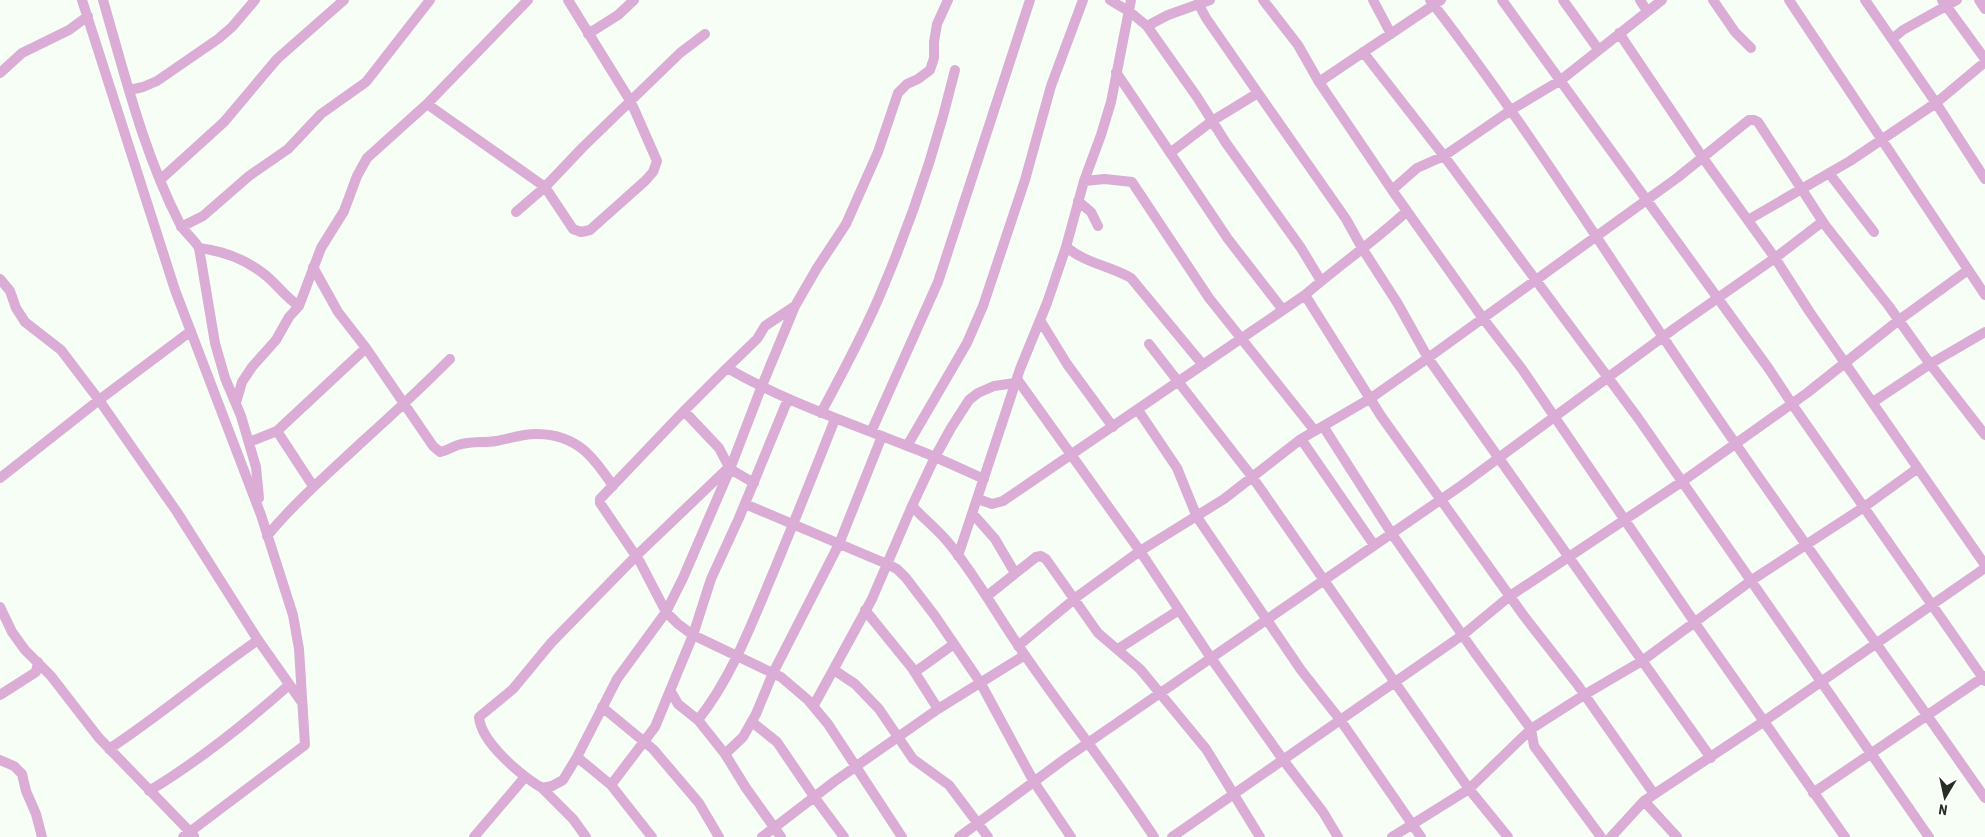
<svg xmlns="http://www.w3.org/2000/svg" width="1985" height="837" font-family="'Roboto Condensed',sans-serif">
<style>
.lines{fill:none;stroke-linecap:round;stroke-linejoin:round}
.minor{stroke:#dbacd6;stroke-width:10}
</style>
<rect width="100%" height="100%" fill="#f6fef6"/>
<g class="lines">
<path class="minor" d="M82 0 175 290 261 515 293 615 299 649 305 745 183 837
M103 0C125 76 144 154 180 224 184 232 194 239 199 248L215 343 225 378 241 416 256 467 259 498
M1110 0 1130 12 1147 26 1168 15 1210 0
M1263 0 1298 45 1319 82 1392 190 1482 317 1522 369 1695 623 1845 837
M1373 0 1391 34
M1430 0C1526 124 1608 257 1696 386 1790 525 1889 660 1985 798
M1502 0 1769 369 1792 404 1985 681
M1563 0 1598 49
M1640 0 1647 11
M1713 0 1735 32 1751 48
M1789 0 1985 295
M1865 0 1936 103 1985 179
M1942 0 1985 59
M1979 0 1985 9
M1198 3 1206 18 1258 93 1346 219 1362 248 1398 304 1428 358 1711 758
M1147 26 1197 97 1226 143 1301 248 1321 281
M1619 33 1703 158 1775 258 1809 311 1985 565
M588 34 618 15 634 0
M1892 39 1903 30 1957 0
M1363 52 1444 156 1638 418 1929 837
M1116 72 1228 239 1283 310
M0 73 22 53 69 30 88 16
M1319 82 1441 0
M129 90 143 87 157 81 218 39 232 27 255 0
M427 104 545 187 573 229 581 232 590 230 645 181 653 172 657 161 631 102 568 0
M1170 153 1212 121 1258 93
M1829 173 1874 232
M160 180 224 122 277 59 344 0
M1084 181 1105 179 1132 182 1209 298 1315 431
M1392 190 1417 168 1444 156 1511 110 1561 80 1662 0
M1078 201 1091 212 1098 226
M516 212 545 187 583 147 680 53 705 34
M1748 220 1850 161 1936 103 1985 62
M181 227 203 216 249 176 288 149 321 114 366 82 430 0
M1066 247C1087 264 1108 265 1131 278L1203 365
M199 248C223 251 245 259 264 274 277 284 285 297 299 306
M313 267 338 312 366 348 433 446 440 452C447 451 451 447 458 445 470 441 483 443 496 441 509 439 524 433 538 434 577 435 593 456 613 486
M0 279 10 291 16 308 25 322 61 350 99 400 177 512 258 640 301 701
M1305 295 1381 416 1524 616 1577 684 1654 794
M795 306 765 326 757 339 727 368C786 402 847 422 910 447 935 456 959 468 984 479
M1040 320 1067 364 1113 427
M1149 344 1253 478 1469 789 1508 837
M727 368 684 411 600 499V503L640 562 666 612 678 624 693 635 781 677 808 700 828 724 902 837
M1017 379 1140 551 1211 658 1284 761 1323 812 1338 837
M1873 402 1930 364 1985 332
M236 403 242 382 252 367 276 340 289 317 299 306 321 248 344 211 357 176 367 158 427 104 528 0
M1138 410 1177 468 1197 517 1301 670 1341 721 1421 837
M684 411 719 448 730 469 754 483
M821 413C842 373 865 332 882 290 912 219 937 145 955 70
M1323 426 1392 534 1475 653 1531 729 1534 746 1601 837
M277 431 313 486
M871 432 938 282 1030 0
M1301 439 1374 545
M249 442 277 431 366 348
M907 446 967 343 983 306 1025 180 1051 86 1083 0
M0 478 99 400 191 331
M978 499 992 504 1003 501 1305 295C1338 266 1375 241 1407 211
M745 504 887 564 897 569 906 578 935 616 980 682 1034 782 1071 837
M912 506C923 518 937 529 947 541 974 573 994 610 1018 645 1062 710 1111 771 1154 837
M973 514 995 539 1015 573
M267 536C296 501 330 472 363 441 393 414 422 387 450 359
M958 556 1020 369 1047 303 1066 247 1084 181 1101 135 1111 102 1131 0
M987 596 1036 557 1041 556 1046 559 1098 633 1140 669 1206 749 1260 837
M0 607 12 632 25 650 51 676 99 738 194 836
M865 610 912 668 938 709
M1018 646 1078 596 1140 551 1224 499 1301 439 1371 398 1428 358 1677 178 1749 120H1754L1758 122 1825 225 1888 305 1930 364 1985 435
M1118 649 1179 610
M834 670 855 684 879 709 913 759 949 785 988 837
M915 672 954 644
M670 690 678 704 698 720 725 754 746 788 781 837
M0 695 36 672 38 662
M814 705 872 599 912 506 935 457 951 428 969 400 978 393 994 386 1015 383
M602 707 653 749 699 803 719 837
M698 720C730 679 748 633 768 585 791 530 813 475 835 419
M752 722 777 742 815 798 844 837
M109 749C161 715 207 675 258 640
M725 754 743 737 756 714 773 673 839 544 882 436
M577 757 611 785 652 837
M0 760 14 766 22 774 26 791 36 814 42 837
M611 785 655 727 693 635 711 579 739 518 788 399
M542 788C522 776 481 743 479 717L513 689 551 643 636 556 728 468
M149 791C199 761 245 724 289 685
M1813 793 1985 676
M1644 801 1677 837
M474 837 525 777
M586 837 573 819 542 788 552 786 563 780 577 757 617 679 666 612 683 578 730 469 761 388 795 306 817 268 846 224 878 152 898 93 907 84 918 79 930 70 934 58V42L937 24 948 0
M762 837 835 781 938 709 1025 655
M959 837 1066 758 1462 485 1675 328 1775 258 1822 222
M1172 837 1464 634 1510 596 1683 481 1807 393 1899 320 1968 270
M1392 837 1469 789 1531 729 1584 695 1642 661 1752 580 1864 507 1918 468
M1611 837 1644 801 1763 722 1985 568"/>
</g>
<g transform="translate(1945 797) rotate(189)" stroke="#ffffff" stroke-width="4" paint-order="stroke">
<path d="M0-4L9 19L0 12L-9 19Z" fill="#272c26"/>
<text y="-8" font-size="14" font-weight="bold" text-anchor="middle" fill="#272c26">N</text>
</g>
</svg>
